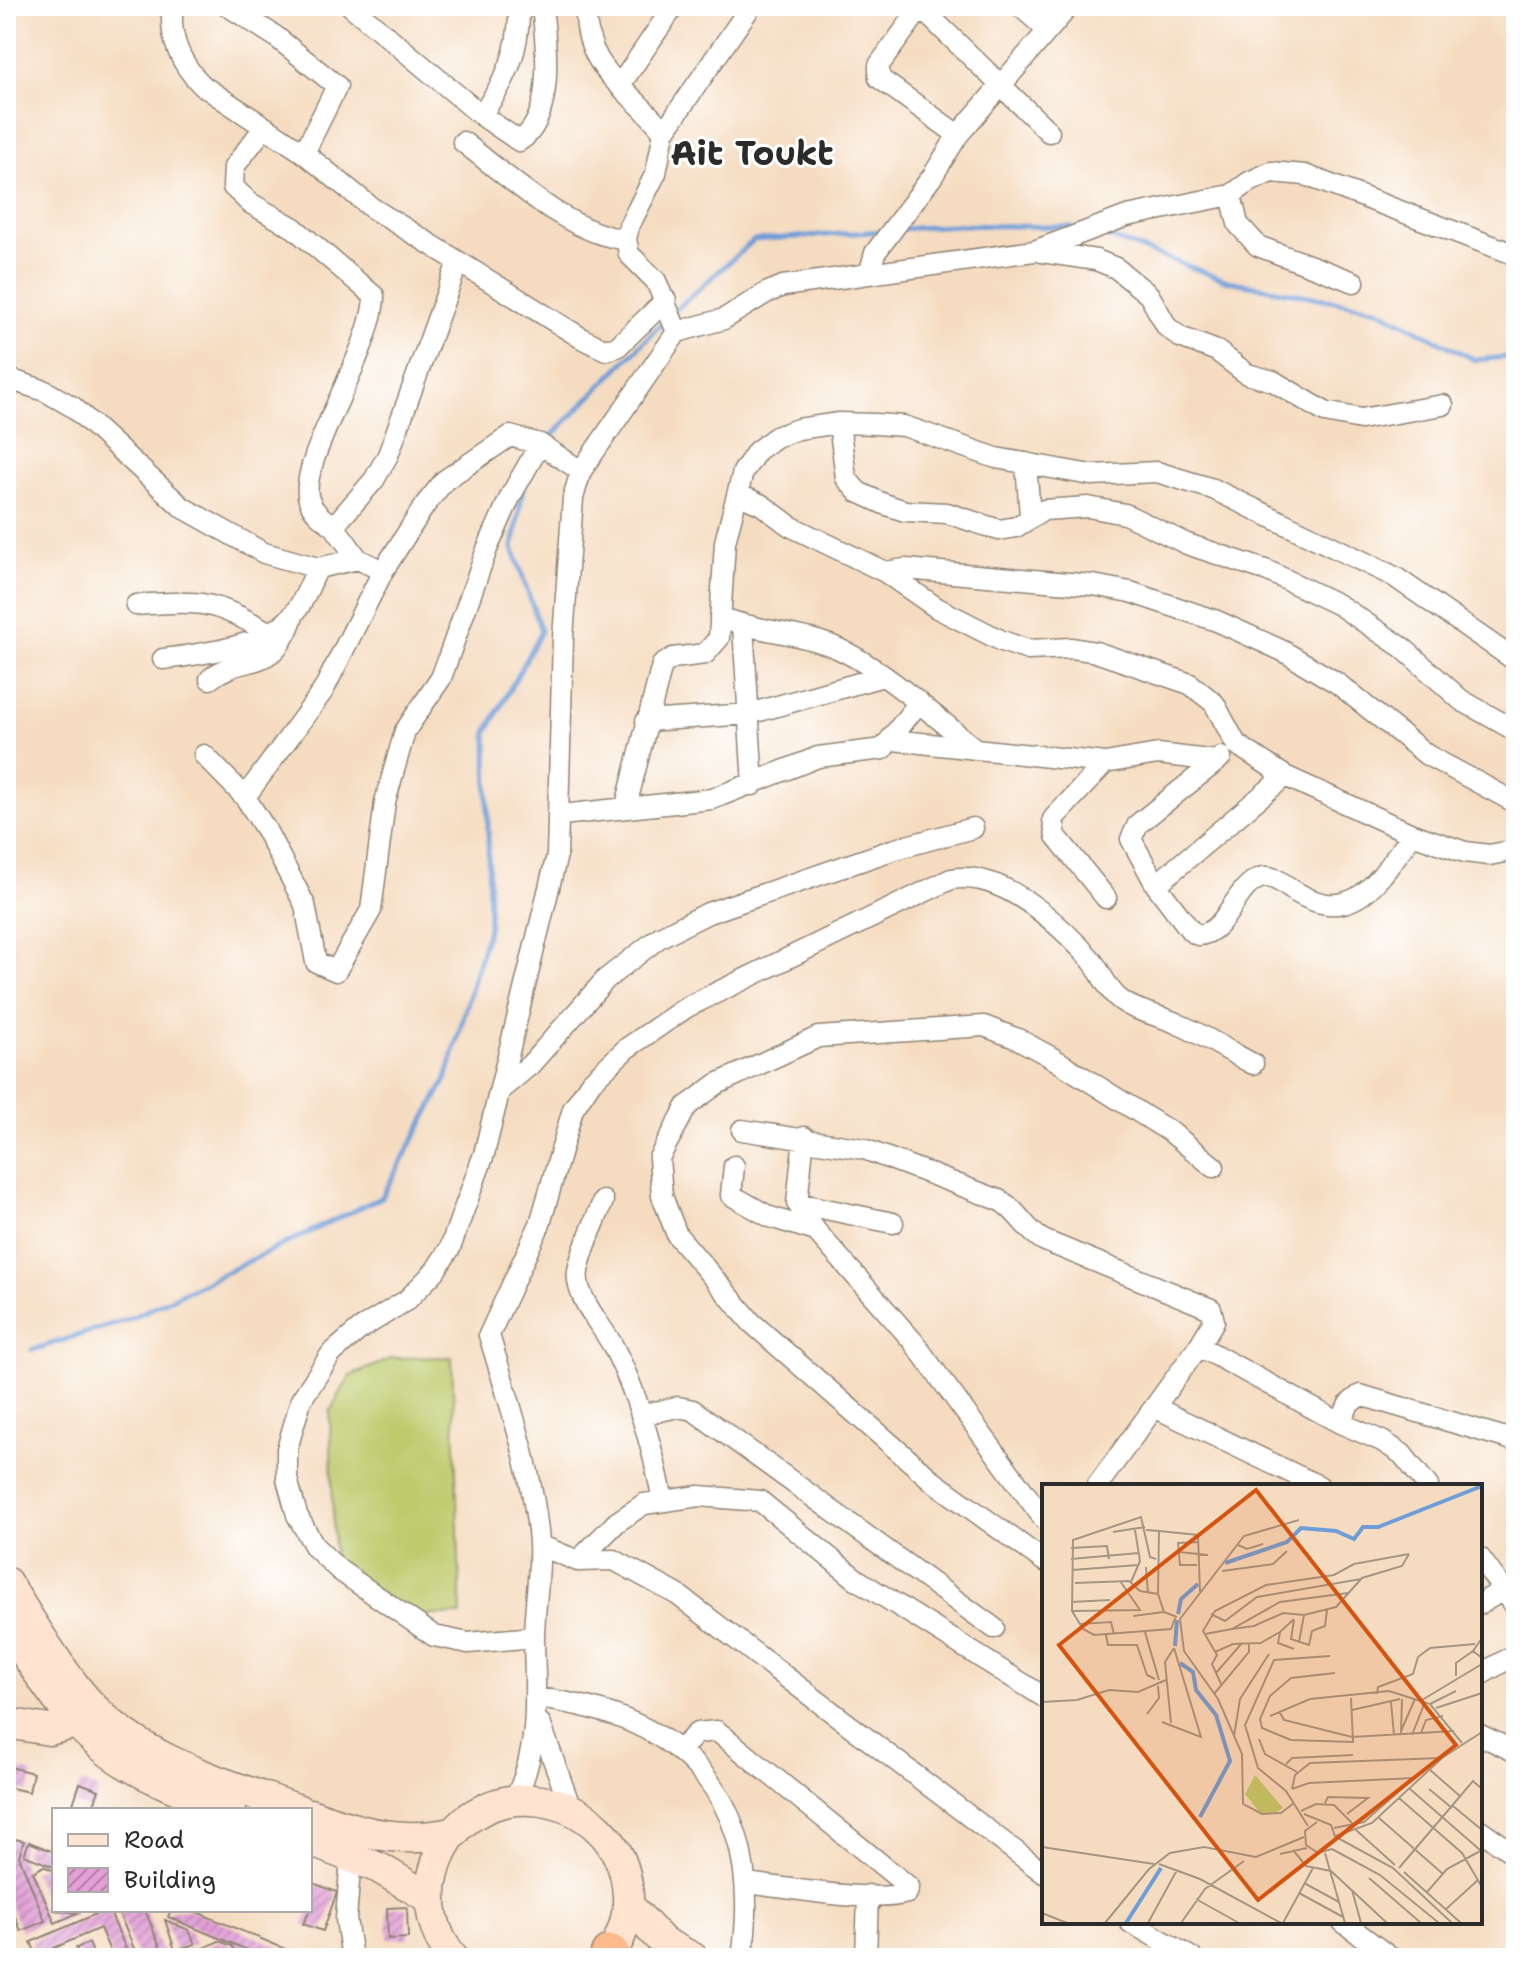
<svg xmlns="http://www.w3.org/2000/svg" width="1522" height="1964" font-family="'Shantell Sans',sans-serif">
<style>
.pitch{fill:#becb6d;stroke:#747b4c;stroke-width:2}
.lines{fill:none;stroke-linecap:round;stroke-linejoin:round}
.stream{stroke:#6e9dd7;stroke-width:5}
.building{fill:url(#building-hatch)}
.street-casing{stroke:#908476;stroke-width:23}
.secondary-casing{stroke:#908476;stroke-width:33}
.highway-casing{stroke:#908476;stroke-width:41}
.street{stroke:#fff;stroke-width:20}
.secondary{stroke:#fee3d1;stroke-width:30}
.highway{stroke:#fcba8d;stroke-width:38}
.labels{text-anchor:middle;stroke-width:6;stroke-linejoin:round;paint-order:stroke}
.quarter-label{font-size:34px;font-weight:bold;fill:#2b2b2b;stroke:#fff}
.inset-river{fill:none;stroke:#6e9dd7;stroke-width:4}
.inset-road{fill:none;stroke:#a49584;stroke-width:2}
.view{fill:#d5540f;fill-opacity:0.15;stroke:#d5540f;stroke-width:4}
.inset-edge{fill:none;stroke:#2b2b2b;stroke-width:4}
</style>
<defs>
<pattern id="building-hatch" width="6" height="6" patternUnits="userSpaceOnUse" patternTransform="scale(2)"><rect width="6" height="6" fill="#e29fd6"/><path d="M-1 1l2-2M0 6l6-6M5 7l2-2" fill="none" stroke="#b782ae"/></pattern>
</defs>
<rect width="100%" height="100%" fill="#fff"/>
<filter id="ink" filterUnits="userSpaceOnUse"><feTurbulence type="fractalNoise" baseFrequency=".0125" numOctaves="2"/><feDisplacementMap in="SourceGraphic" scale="16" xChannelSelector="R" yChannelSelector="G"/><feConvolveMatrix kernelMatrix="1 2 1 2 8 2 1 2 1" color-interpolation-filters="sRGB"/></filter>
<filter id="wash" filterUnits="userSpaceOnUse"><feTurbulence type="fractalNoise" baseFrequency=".006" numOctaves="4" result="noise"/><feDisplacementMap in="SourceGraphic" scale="32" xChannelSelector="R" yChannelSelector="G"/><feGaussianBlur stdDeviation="1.8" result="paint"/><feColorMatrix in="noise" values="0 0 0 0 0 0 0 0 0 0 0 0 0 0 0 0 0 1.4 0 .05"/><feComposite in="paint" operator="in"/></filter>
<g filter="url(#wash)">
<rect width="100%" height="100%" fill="#f5dcc0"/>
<path class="pitch" d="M452 1357 461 1615H409L334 1558 330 1411 350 1376 392 1358Z"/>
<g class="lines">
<path class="stream" d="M902 229 957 225 1072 227
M1101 234 1228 281 1377 309 1475 360 1516 356
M674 311 754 240 884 231
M545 443 667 318
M32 1350 129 1319 382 1197 446 1080 489 925 487 732 541 631 513 548 523 489"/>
</g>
<g id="blocks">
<path class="building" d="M6 1766 33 1773 29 1792 6 1787Z
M80 1783 99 1790 92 1810 73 1804Z
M10 1838 24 1841 19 1856 45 1921 21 1931 6 1895V1839Z
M29 1842 54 1852V1867L24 1855Z
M44 1866 54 1871V1910L78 1913 55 1923 33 1872Z
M310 1882 337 1892 323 1931 303 1924 310 1910Z
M407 1907 408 1938 388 1939 387 1908Z
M105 1910H109L130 1958H113L100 1928 54 1948 58 1958H38L31 1942Z
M145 1910 162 1952 138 1958 118 1911Z
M171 1910H192L295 1953 293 1958H267L168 1917Z
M165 1920 189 1930 195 1944 175 1950Z
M219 1941 232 1946 238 1958H207L203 1948Z
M89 1943 95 1958H81L76 1948Z
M197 1948 202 1958H175Z"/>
</g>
</g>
<g filter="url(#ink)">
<use href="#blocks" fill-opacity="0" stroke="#908476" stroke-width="2"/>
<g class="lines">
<defs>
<path id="street" d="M173 6C168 37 181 65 203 86L304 153 372 208 583 339 606 350 617 347 666 300
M228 6 275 36 337 86 304 153
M351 6 481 115 519 141C556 119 546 41 542 6
M586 6C583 70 629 87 664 132L656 173 629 226 626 239 629 254 656 281 677 332
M922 6 879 65V78L958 135
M1020 6 1046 29
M921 8 1049 132
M620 85 674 6
M481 115C507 80 520 50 519 6
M263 129 234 167 233 187 250 203 294 228 374 296C373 352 296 463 309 500 314 513 323 519 334 526
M664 132 751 6
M463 142C505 174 573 237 626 239
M1231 195 1238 224 1258 246 1354 282
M1042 252 1096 260 1116 268 1149 295 1167 327 1180 337 1217 351 1247 374 1273 381 1325 412 1361 419 1443 405
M869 274 875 253 932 177 958 135 1069 6
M6 378 45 391 73 407 182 507 264 553 318 568 358 559 383 571
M839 423 846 478 858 492 884 504 905 511 947 513 999 530 1016 527 1044 510 1088 507 1125 514 1187 544 1268 571 1339 605 1403 648 1461 700 1516 731
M1026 463 1030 516
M738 494 762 505 790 526 885 572 905 569 1093 585 1130 592 1217 621 1283 651 1337 683 1427 755 1516 803
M358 559 334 526 374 480 388 455 458 262
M885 572 937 608 1002 641 1028 650 1072 648 1096 652 1190 684 1214 703 1236 744 1285 776 1412 834 1465 852 1489 855 1516 850
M136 605C201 601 211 599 268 632
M720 617C757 632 805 633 839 649 881 668 936 717 973 747
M743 626 753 785
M163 659C200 654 265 647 291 617 303 605 310 583 318 568
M210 679C245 650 272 678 293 616
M646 721 749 714 880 677
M893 740 1105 763
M204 755 245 797 266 830 305 905 316 962 336 971 371 910 385 802 405 731 441 678 487 549 511 495 540 444
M1217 761 1138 824 1131 839 1156 885 1191 931 1198 935C1227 934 1234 887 1260 878 1270 874 1280 881 1288 887 1351 931 1377 883 1412 834
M245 797 323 691 383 571 425 505 445 480 510 436 540 444 581 471
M626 806 662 665 673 658 705 654 719 638 725 542 743 472 757 451 776 437 798 429 839 423 875 424 904 426 996 458 1091 475 1157 472 1213 489 1395 577 1516 661
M561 815 712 799 818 757 883 749 919 702
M1156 885 1285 776
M1106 898 1056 836 1053 819 1105 763 1158 754 1217 761 1221 757
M500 1090 530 1065 606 979 660 937 708 913 892 850 973 828
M742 1130 864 1149 999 1200C1018 1210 1024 1229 1043 1240L1211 1309 1214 1321 1199 1346 1340 1423 1382 1441 1402 1454 1428 1486
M804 1137 797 1203 816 1231 912 1340 1044 1519
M734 1166 731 1195 770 1217 816 1231
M603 1201C595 1223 582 1248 578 1271 574 1297 603 1326 614 1348 639 1397 653 1449 663 1501
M797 1203 893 1223
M1156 1408 1319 1486
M641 1415 678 1407 693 1410 994 1628
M1340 1423 1349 1404 1360 1395 1516 1441
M1097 1486 1199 1346
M539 1545 578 1561 614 1560 678 1595 1044 1873
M1480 1558 1516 1607
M578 1561 617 1522 644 1504 699 1496 760 1501 856 1579 1044 1697
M1044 1561 934 1482 752 1323 677 1235 662 1196 659 1158 687 1106 717 1084 818 1037 984 1026 1018 1039 1051 1057 1172 1133 1214 1167
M1480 1604 1503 1590
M534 1637 468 1643 434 1636 339 1570 315 1547 297 1515 287 1479V1449L301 1400 331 1354 360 1329 407 1300 435 1271 450 1248 484 1154 557 855 563 638 573 498 581 471 677 332 724 319 766 293 783 286 1034 251 1127 216 1231 195 1249 182 1271 172 1305 175 1516 255
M1480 1675 1516 1654
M536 1698C690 1716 765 1803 742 1958
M540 1723 571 1809
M1480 1735 1516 1752
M679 1751 697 1733 717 1731 909 1887 907 1893C873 1904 784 1887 746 1883
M515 1799C541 1746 535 1696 534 1639 534 1607 541 1573 539 1541 533 1471 509 1402 489 1335L540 1224 573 1109 591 1082 627 1048 687 1007 951 879C1001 870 1056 921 1089 957 1100 969 1105 986 1117 997 1133 1012 1158 1014 1178 1024 1204 1035 1228 1051 1253 1064
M1480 1830 1516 1855
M351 1857 346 1919 352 1958
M1130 1922 1192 1958
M1343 1922 1391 1958
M866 1958 868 1895"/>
<path id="secondary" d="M6 1582C29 1618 51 1656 77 1689 131 1759 221 1781 299 1810
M6 1624C40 1675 71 1730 125 1763 158 1783 195 1796 231 1810
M6 1723 49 1730 76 1723
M310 1814C359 1832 402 1845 455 1832
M310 1841 379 1868 431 1899
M628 1905 663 1942 693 1958
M453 1958C433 1935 426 1901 434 1872 462 1762 623 1784 628 1896 629 1918 621 1941 607 1958"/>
<path id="highway" d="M610 1954 612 1958"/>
</defs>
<use href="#street" class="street-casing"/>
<use href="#secondary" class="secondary-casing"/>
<use href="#highway" class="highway-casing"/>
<use href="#street" class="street"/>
<use href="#secondary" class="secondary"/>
<use href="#highway" class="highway"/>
</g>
</g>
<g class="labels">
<g class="quarter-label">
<text x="752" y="165">Ait Toukt</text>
</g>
</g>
<g transform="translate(1042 1484)">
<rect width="440" height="440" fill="#f5dcc0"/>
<path d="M213 291 241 324 234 329H218L203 310Z" fill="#becb6d"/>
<path class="inset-river" d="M183 79 245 58 259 44 294 47 312 55 321 43H336L440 2M136 130 139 115 156 100M133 162 135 136M138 179 151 188 154 206 174 231 188 277 158 333M84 439 119 384"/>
<path class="inset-road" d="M104 46 117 47 116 110M117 47 156 51 158 108M71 48 103 43M196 61 205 65 221 60M29 64 65 62 67 75M137 68 166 71M29 75 97 69M114 75 108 73 99 33 31 56 30 127 41 145 52 151 129 145 134 132M155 81H138L136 59 156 58M104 83 106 109M30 86 96 81M180 87 231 80 245 67M89 98 98 77 93 46M33 99 87 97 98 107 116 110 122 128 135 133M29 118 68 116M30 127 98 126 78 97M169 130 183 137 215 113 319 95M91 132 122 128M252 136 249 155 267 161 270 147 283 142 285 126M38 140 69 138 72 150M190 145 212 142 241 129 262 131 294 123 320 94 360 82 367 70M103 148 117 196M163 150 190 145 238 118 306 109M64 151 66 161H95L105 191 113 195M440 154 431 167 440 174M257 158 262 131M217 160 238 148M252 165 236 159 238 148 252 135M173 168 191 160 219 159M174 189 200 159M293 189 249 194 228 212 218 235 220 244 249 256 311 258 309 214M414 192V179L431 167M180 202 170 180 175 171 161 147 173 127 224 101 292 91 312 80 367 70M172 210 207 168V159M335 210 336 203 371 190 376 173 388 164 433 160M380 216 440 180M0 218 35 216 67 206 96 208 124 196M349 218 352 251M388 220 414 207M394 224 440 209M310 226 358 215M237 227 242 236 310 253 412 247M105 230 117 214 116 202M228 232 268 215 347 207 388 220 420 259M120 238 159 253 132 164M129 239 123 178 132 164M359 247 373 215M379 249 384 236 401 232M359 250 360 215M370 251 383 218M192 252 198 215 227 170M217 255 223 270 255 288M244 280 250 274 311 271M387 285 419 313M250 305 253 291 268 279 398 274M250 305 267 299 372 294M368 305 438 366M387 305 410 324M357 314 420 369 440 403M252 319 239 329 220 330 201 320 200 270 176 215 142 167 138 135 202 52 257 36M283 319 286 313 326 314 305 330M411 322 440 346M259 327 274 320 292 321 313 342M262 330 289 341 294 355M337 334 401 390M275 338 263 347 264 361 276 369 290 365M266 342 244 307 216 284 203 241 232 176 288 172M292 344 322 338 372 294M314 346 353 381M294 352 330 339 400 274 440 248M294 353 351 384 410 439M0 363 112 380M290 365 338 391 397 439M251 366 264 382 289 387 345 439M283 369 303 439M238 370 265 364M117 380 158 395 239 439M357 384 431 297 440 305M362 388 419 439M327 394 379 439M262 399 297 418M310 406 319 439M385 408 405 385 440 366M257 409 301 433M154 415 197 439M403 426 436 396M0 429 25 439M63 439 107 385 128 369 162 363 214 373 262 353M106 439 135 386M139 439 163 405 202 377M241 439 271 384"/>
<path class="view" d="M214 6 414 261 216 416 17 161Z"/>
<rect width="440" height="440" class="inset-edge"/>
</g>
<rect width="1522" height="1964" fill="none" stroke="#fff" stroke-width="32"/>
<rect x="52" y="1808" width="260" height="104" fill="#ffffff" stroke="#aaaaaa" stroke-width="2"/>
<rect x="68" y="1834" width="40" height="12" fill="#fee3d1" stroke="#aaaaaa" stroke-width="2"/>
<text x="124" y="1848" font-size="24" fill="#2b2b2b">Road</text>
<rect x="68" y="1868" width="40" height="24" fill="url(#building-hatch)" stroke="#aaaaaa" stroke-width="2"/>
<text x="124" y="1888" font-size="24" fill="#2b2b2b">Building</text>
</svg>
